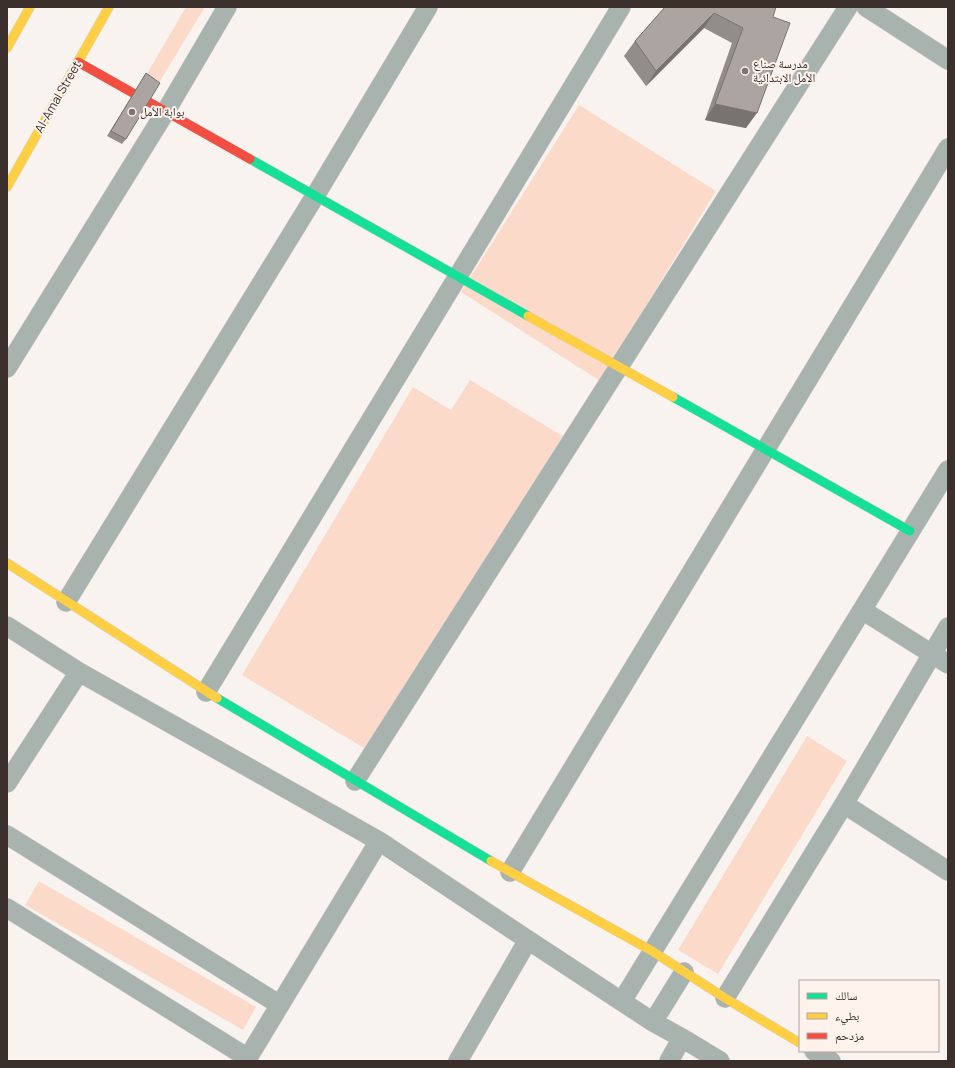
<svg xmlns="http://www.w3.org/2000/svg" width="955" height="1068" font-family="Manrope,'Noto Naskh Arabic',sans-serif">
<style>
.green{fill:#fcdaca}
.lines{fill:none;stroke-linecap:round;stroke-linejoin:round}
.street-casing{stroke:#d6d1cd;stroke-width:20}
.fast-casing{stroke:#d6d1cd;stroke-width:10}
.slow-casing{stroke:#d6d1cd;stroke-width:10}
.jam-casing{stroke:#d6d1cd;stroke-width:10}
.street{stroke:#a8b3af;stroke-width:19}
.fast{stroke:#16e098;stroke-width:9}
.slow{stroke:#ffcf43;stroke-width:9}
.jam{stroke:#f24e42;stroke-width:9}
.wall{fill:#938d8a}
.shaded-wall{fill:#787370}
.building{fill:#aba4a0;stroke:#787370}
.poi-dot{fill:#7d7470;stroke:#fdf2ec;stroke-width:1.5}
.labels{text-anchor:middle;stroke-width:4;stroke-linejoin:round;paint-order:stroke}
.poi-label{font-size:12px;fill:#3a2f2b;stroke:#fdf2ec;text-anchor:start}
.street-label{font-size:12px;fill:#3a2f2b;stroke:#fdf2ec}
</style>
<rect width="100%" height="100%" fill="#f9f3f0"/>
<path class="green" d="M186 7H205L157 86 145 77Z
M579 105 716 191 600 381 461 292Z
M470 380 563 436 374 754 242 675 413 387 451 410Z
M807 736 847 761 718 974 678 950Z
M39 881 256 1007 243 1030 25 905Z"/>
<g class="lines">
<defs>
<path id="street" d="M866 7 948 60
M7 368 166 111 227 7
M66 602 315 196 428 7
M862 610 948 664
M7 626 79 672 379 841 528 940 653 1022 682 1038 720 1061
M206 692 621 7
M355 781 848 7
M7 783 79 672
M844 804 948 871
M7 835 280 1005
M510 872 948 148
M7 908 248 1058
M725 998 844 804 948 627
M622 1001 948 470
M653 1022 684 972
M814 1051 831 1061
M246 1061 379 841
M458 1061 528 940
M669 1061 682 1038"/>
<path id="fast" d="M250 159 528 316
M673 397 910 531
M217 698 491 861"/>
<path id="slow" d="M7 48 30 7
M7 187 109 7
M528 316 673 397
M7 563 217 698
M491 861 652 951 725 998 800 1043"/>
<path id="jam" d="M78 62 250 159"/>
</defs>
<use href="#street" class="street-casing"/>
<use href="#fast" class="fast-casing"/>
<use href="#slow" class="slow-casing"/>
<use href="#jam" class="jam-casing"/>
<use href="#street" class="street"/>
<use href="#fast" class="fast"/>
<use href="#slow" class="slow"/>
<use href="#jam" class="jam"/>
</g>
<path class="wall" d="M665 7 773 17 746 128 705 120 732 43 704 28 646 86 624 56 635 41Z
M146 73 126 139 122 144 107 136Z"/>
<path class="shaded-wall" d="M714 13 704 28 646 86 656 71Z
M715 104 757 113 746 128 705 120Z"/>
<path class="building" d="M665 7H776L773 17 790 23 757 113 715 104 743 28 714 13 656 71 635 41Z
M146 73 160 83 126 139 111 131Z"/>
<g class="poi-dot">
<circle cx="745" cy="71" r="4"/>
<circle cx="132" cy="112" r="4"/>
</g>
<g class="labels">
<g class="poi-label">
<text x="753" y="68">مدرسة صناع<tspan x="753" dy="14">الأمل الابتدائية</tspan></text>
<text x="140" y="116">بوابة الأمل</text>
</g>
<g class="street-label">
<text transform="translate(58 97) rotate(-60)" y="4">Al-Amal Street</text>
</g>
</g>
<rect width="955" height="1068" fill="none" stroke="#3a2f2b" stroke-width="16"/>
<rect x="799" y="980" width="140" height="72" fill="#fdf2ec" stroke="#afa49f"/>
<rect x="807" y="993" width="20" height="6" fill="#16e098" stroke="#afa49f"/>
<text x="835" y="1000" font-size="12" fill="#3a2f2b">سالك</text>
<rect x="807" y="1013" width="20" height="6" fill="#ffcf43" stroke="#afa49f"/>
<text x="835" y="1020" font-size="12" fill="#3a2f2b">بطيء</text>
<rect x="807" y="1033" width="20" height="6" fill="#f24e42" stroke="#afa49f"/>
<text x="835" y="1040" font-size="12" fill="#3a2f2b">مزدحم</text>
</svg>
